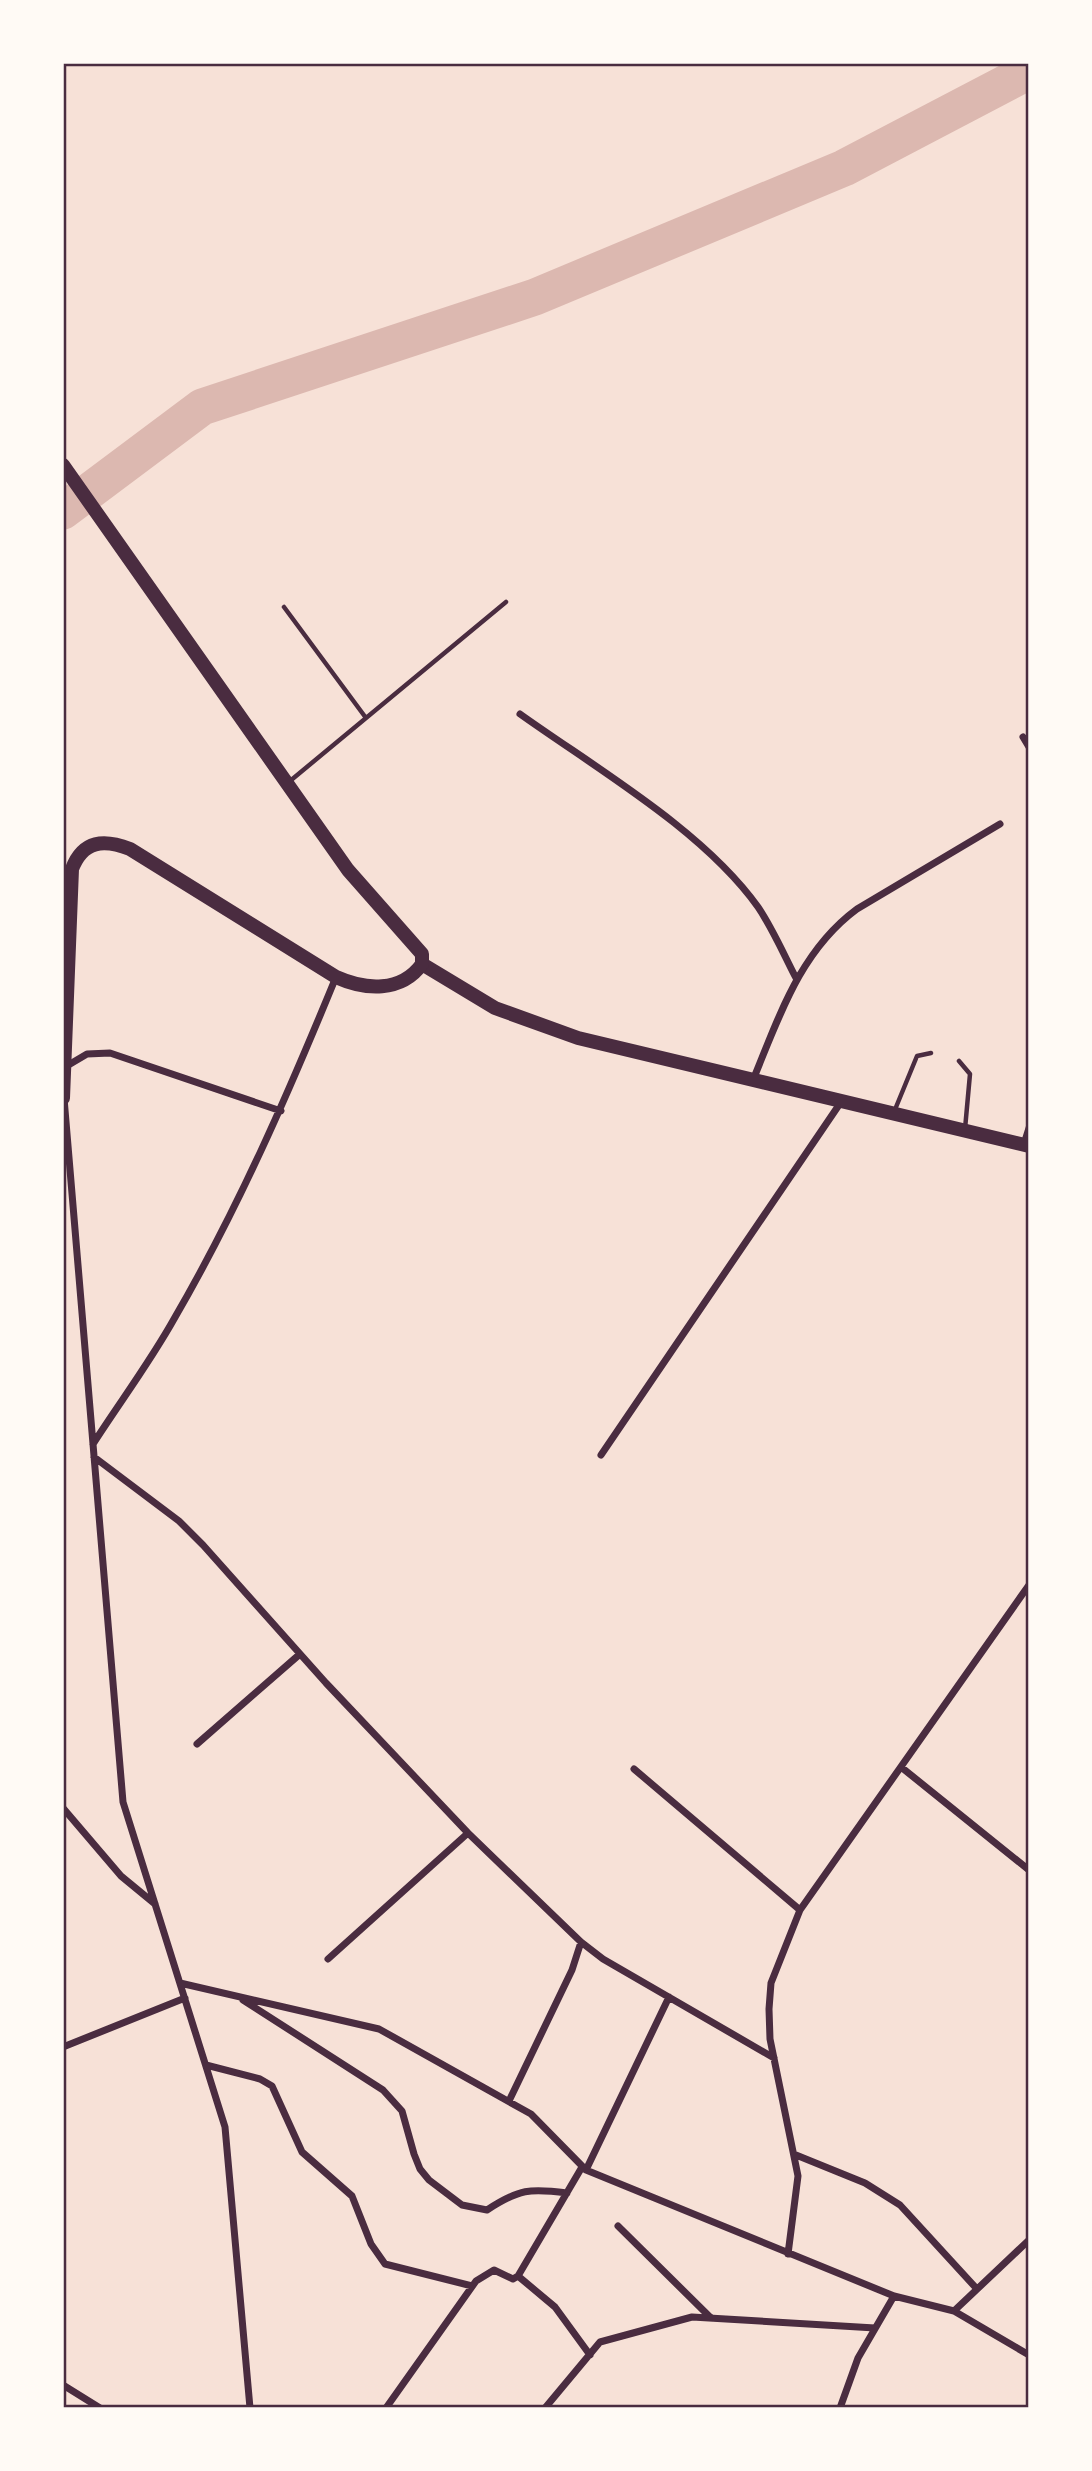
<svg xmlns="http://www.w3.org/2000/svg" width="1092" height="2471" font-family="'Asap Condensed',sans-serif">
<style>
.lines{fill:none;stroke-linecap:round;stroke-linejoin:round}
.river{stroke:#dcb8b0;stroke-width:37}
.service{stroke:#4a2c40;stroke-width:4.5}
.minor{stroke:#4a2c40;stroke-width:7}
.primary{stroke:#4a2c40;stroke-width:14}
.trunk{stroke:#4a2c40;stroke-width:14}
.neatline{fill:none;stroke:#4a2c40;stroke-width:2.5}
</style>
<rect width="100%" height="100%" fill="#f7e1d7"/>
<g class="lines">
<path class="river" d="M63 511 202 407 535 297 844 168 1029 71"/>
<path class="service" d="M284 607 366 718
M290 781 506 602
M959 1061 970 1074 965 1129
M894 1112 917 1056 931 1053
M1023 1143 1029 1124"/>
<path class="minor" d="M520 714C597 769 703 830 758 907 773 929 784 955 796 978
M1023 737 1029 747
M65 1067 87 1054 110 1053 281 1111
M753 1080C779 1017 800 951 857 909L1000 824
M64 1098 123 1802 225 2127 250 2408
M93 1444C120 1402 150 1362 174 1319 238 1209 288 1094 336 977
M601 1455 841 1102
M94 1457 179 1521 203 1545 326 1683 468 1833 581 1942 603 1959 774 2058
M197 1744 300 1654
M901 1767 1029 1870
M634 1769 800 1910
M63 1808 121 1876 155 1904
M328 1959 468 1833
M180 1983 379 2029 531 2114 586 2170 894 2296 954 2311 1029 2240
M243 2000 383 2090 402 2111 414 2154 420 2169 429 2180 462 2205 487 2210C519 2189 530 2188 567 2193
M63 2047 185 1998
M206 2065 260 2079 272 2086 302 2152 352 2196 371 2244 385 2264 472 2286
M509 2101 572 1970 581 1942
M796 2155 865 2183 900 2205 977 2289
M586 2170 669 1997
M618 2226 711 2318
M788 2254 798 2176 770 2039 769 2009 771 1983 800 1910 1029 1585
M518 2276 555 2307 590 2355
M954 2311 1029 2355
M63 2385 100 2408
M386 2408 476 2281 494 2270 513 2279 518 2276 582 2167
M545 2408 600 2342 692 2317 875 2328
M840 2408 858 2358 894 2296"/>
<path class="primary" d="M422 964 495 1008 578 1038 1029 1146"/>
<path class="trunk" d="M63 465 348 870 422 954V964C401 993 365 990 336 977L130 849C104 839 83 840 72 869L63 1098"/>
</g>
<rect width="1092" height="2471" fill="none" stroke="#fffaf5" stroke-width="130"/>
<rect x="65" y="65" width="962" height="2341" class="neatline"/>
</svg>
